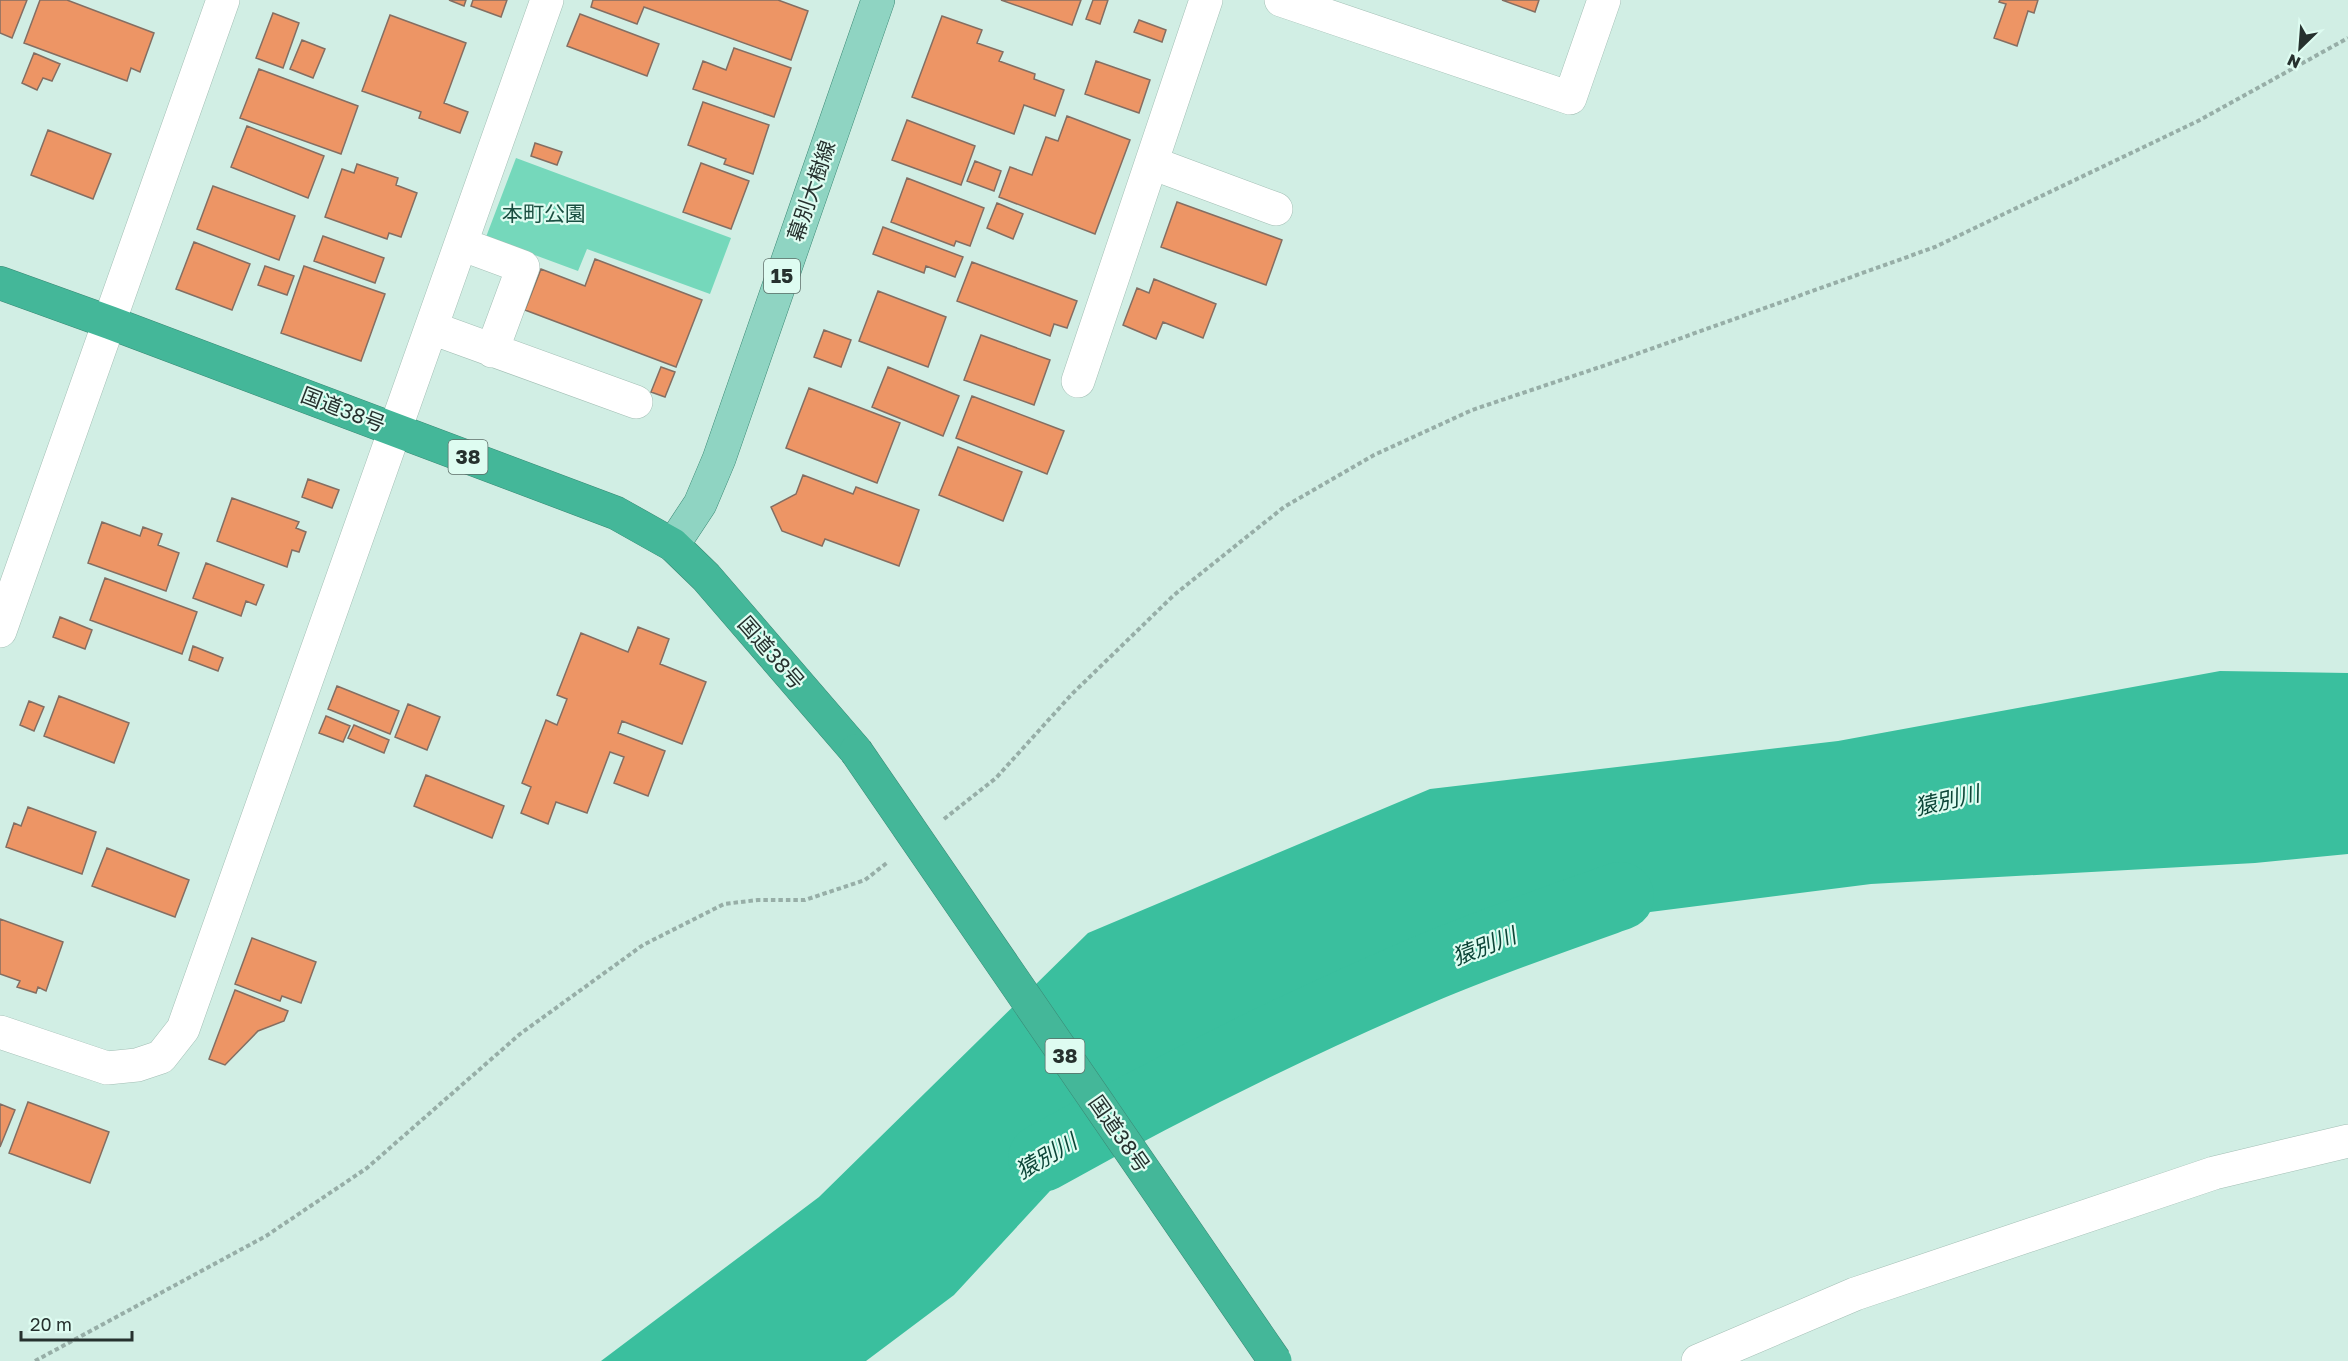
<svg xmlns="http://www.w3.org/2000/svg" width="2348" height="1361" font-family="'Golos Text','Noto Sans JP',sans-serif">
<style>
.green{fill:#75d8bb}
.water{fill:#3abf9e}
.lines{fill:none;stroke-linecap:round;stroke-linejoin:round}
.river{stroke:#3abf9e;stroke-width:68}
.building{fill:#ed9565;stroke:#846e62;stroke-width:1.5}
.minor-casing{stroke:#a3bfb5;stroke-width:34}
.major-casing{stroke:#3a8874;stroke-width:34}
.highway-casing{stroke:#3a8874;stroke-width:34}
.path{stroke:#97aea7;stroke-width:4;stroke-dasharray:4.5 3;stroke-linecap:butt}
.minor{stroke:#fff;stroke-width:33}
.major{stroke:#8fd4c2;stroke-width:33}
.highway{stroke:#44b799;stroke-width:33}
.highway-bridge-casing{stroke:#3a8874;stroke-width:34;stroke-linecap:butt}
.highway-bridge{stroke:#44b799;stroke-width:33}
.labels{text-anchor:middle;stroke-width:4.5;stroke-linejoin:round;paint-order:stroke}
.shield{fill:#defcf1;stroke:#5d6e68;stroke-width:1.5}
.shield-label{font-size:20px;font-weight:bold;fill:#26312e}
.street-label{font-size:21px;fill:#26312e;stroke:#defcf1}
.park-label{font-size:21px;fill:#1a4f41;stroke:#defcf1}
.water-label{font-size:22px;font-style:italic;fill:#0c4537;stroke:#defcf1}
</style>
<rect width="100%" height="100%" fill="#d1eee4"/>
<path class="green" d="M516 158 731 238 710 294 587 249 578 271 486 237Z"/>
<path class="water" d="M2220 671 2348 673V854L2255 863 1871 884 1413 942 1183 1047 954 1295 866 1361H601L819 1197 1088 933 1430 789 1838 741Z"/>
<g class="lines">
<path class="river" d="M1042 1158C1166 1089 1294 1025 1425 969 1489 942 1555 919 1620 896"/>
</g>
<path class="building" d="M0 0H27L12 38 0 33Z
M40 0H67L154 33 140 72 131 68 127 81 24 43Z
M449 0H466L464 6Z
M473 0H507L501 17 471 6Z
M593 0H778L808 11 791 60 644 7 637 24 591 7Z
M1001 0H1081L1072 25Z
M1093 0H1108L1100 24 1086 19Z
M1502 0H1539L1535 12Z
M2000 0H2038L2034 13 2028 11 2017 46 1994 38 2006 4 1999 2Z
M273 13 299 23 283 68 256 58Z
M580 14 659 44 647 76 567 46Z
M390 15 466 43 444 103 468 112 460 133 419 118 421 112 362 91Z
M942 16 982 30 977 43 1003 52 999 61 1035 74 1034 79 1064 90 1055 116 1024 105 1014 134 912 97Z
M1139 20 1166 30 1162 42 1134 32Z
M302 40 325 49 313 78 290 69Z
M734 48 791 68 774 117 693 89 703 61 726 70Z
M34 53 60 64 52 81 43 78 37 90 22 83Z
M1096 61 1150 80 1139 113 1085 94Z
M259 69 358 106 341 154 240 118Z
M703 102 769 125 753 174 724 164 726 159 688 145Z
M1067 116 1130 140 1095 234 999 197 1010 167 1032 175 1046 137 1058 141Z
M907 120 975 146 961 185 892 160Z
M247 126 324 156 308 198 231 167Z
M48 130 111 154 93 199 31 175Z
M535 143 562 152 557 165 531 156Z
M975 161 1001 171 994 191 967 181Z
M701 163 749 181 731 229 683 212Z
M357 164 398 178 396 185 417 193 401 237 389 233 387 239 325 217 342 169 354 173Z
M907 178 984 208 970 246 956 241 954 246 891 222Z
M213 186 295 216 279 260 197 229Z
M1177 202 1282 240 1266 285 1161 247Z
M997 203 1023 214 1013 239 987 228Z
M883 227 963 257 955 277 926 266 924 273 873 254Z
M323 236 384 258 375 283 314 261Z
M194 242 250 264 232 310 176 289Z
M595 259 702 300 676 367 525 310 541 269 585 286Z
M972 262 1077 301 1067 328 1054 324 1050 336 957 301Z
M265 266 294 276 287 295 258 285Z
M304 266 385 294 361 361 281 333Z
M1154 279 1216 304 1203 338 1163 322 1156 339 1123 325 1137 288 1149 293Z
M878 291 946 317 928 367 859 341Z
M824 330 851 340 841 367 814 357Z
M981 335 1050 360 1034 405 964 380Z
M661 367 675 372 665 397 651 392Z
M888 367 959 396 943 436 872 407Z
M809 388 900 423 877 483 786 448Z
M972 396 1064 431 1047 474 956 438Z
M958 447 1022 472 1003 521 939 495Z
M803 475 853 494 856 487 919 510 899 566 825 539 822 546 782 531 771 507 796 494Z
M308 479 339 490 332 508 302 497Z
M232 498 299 522 296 528 306 532 299 552 292 550 287 567 217 541Z
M102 522 140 536 143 527 162 534 158 545 179 553 166 591 88 563Z
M206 563 264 585 256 605 246 601 241 616 193 598Z
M105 578 197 612 182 654 90 620Z
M60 617 92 630 85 649 53 637Z
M638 627 669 639 660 664 706 682 682 744 622 721 618 733 665 751 648 796 614 783 624 757 610 752 587 813 556 802 548 824 521 813 531 787 522 783 546 720 557 725 567 699 557 695 581 633 628 652Z
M193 646 223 658 218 671 189 660Z
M337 686 399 711 390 734 328 709Z
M59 696 129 723 114 763 44 736Z
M29 701 44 707 34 731 20 725Z
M408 704 440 717 427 750 395 737Z
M326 716 350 726 343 742 319 733Z
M354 725 389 740 384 753 348 738Z
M426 775 504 806 492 838 414 806Z
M28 807 96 832 82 874 6 847 14 823 21 826Z
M107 848 189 880 175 917 92 886Z
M0 919 63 942 46 991 38 987 36 993 17 987 20 981 0 974Z
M252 938 316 962 301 1003 282 996 280 1001 235 984Z
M235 990 288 1011 284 1021 258 1031 225 1065 209 1059Z
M28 1102 109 1132 90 1183 9 1153Z
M0 1104 15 1110 0 1147Z"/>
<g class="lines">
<defs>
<path id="minor" d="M1281 0 1570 98 1604 0
M1152 163 1276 209
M461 244 523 267 492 351
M432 328 636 402
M1078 381 1206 0
M0 631 223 0
M0 1032 107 1068 137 1065 161 1057 183 1029 547 0
M1698 1361 1855 1294 2214 1173 2348 1141"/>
<path id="major" d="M673 545 700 504 719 459 878 0"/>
<path id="highway" d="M0 283 111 323 616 513 673 545 706 577 856 751"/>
</defs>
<use href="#minor" class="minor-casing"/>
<use href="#major" class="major-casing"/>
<use href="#highway" class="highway-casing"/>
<path class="path" d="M944 819 996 778 1072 694 1174 595 1284 507 1374 455 1472 410 1606 365 1935 247 2198 121 2348 38
M35 1361 266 1236 367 1168 520 1034 643 945 724 904 758 900H805L865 880 888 862"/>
<use href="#minor" class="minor"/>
<use href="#major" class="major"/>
<use href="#highway" class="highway"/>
<defs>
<path id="highway-bridge" d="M856 751 1275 1361"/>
</defs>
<use href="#highway-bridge" class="highway-bridge-casing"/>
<use href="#highway-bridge" class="highway-bridge"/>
</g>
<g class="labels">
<g class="shield">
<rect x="764" y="259" width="36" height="34" rx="4.5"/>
<rect x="448.5" y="440" width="39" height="34" rx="4.5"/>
<rect x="1045.5" y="1039" width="39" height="34" rx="4.5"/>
</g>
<g class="shield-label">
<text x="782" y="283">15</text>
<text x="468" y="464">38</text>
<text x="1065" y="1063">38</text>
</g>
<g class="street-label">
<text transform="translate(812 191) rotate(-71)" y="7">幕別大樹線</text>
<text transform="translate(343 410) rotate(21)" y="7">国道38号</text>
<text transform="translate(771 653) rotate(49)" y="7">国道38号</text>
<text transform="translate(1119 1134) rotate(55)" y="7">国道38号</text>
</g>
<g class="park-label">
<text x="544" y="221">本町公園</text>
</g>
<g class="water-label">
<text transform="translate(1947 800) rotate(-13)" y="8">猿別川</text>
<text transform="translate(1484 946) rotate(-21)" y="8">猿別川</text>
<text transform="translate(1046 1156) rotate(-30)" y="8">猿別川</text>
</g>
</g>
<g transform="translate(2300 48) rotate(205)" stroke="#defcf1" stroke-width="4.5" paint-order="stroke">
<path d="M0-4.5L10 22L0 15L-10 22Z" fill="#26312e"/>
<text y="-9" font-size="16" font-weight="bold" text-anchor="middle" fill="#26312e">N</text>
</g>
<path d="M21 1331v9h111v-9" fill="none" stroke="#26312e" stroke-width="3"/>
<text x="30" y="1331" font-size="18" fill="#26312e" stroke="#defcf1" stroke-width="4.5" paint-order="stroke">20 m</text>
</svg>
